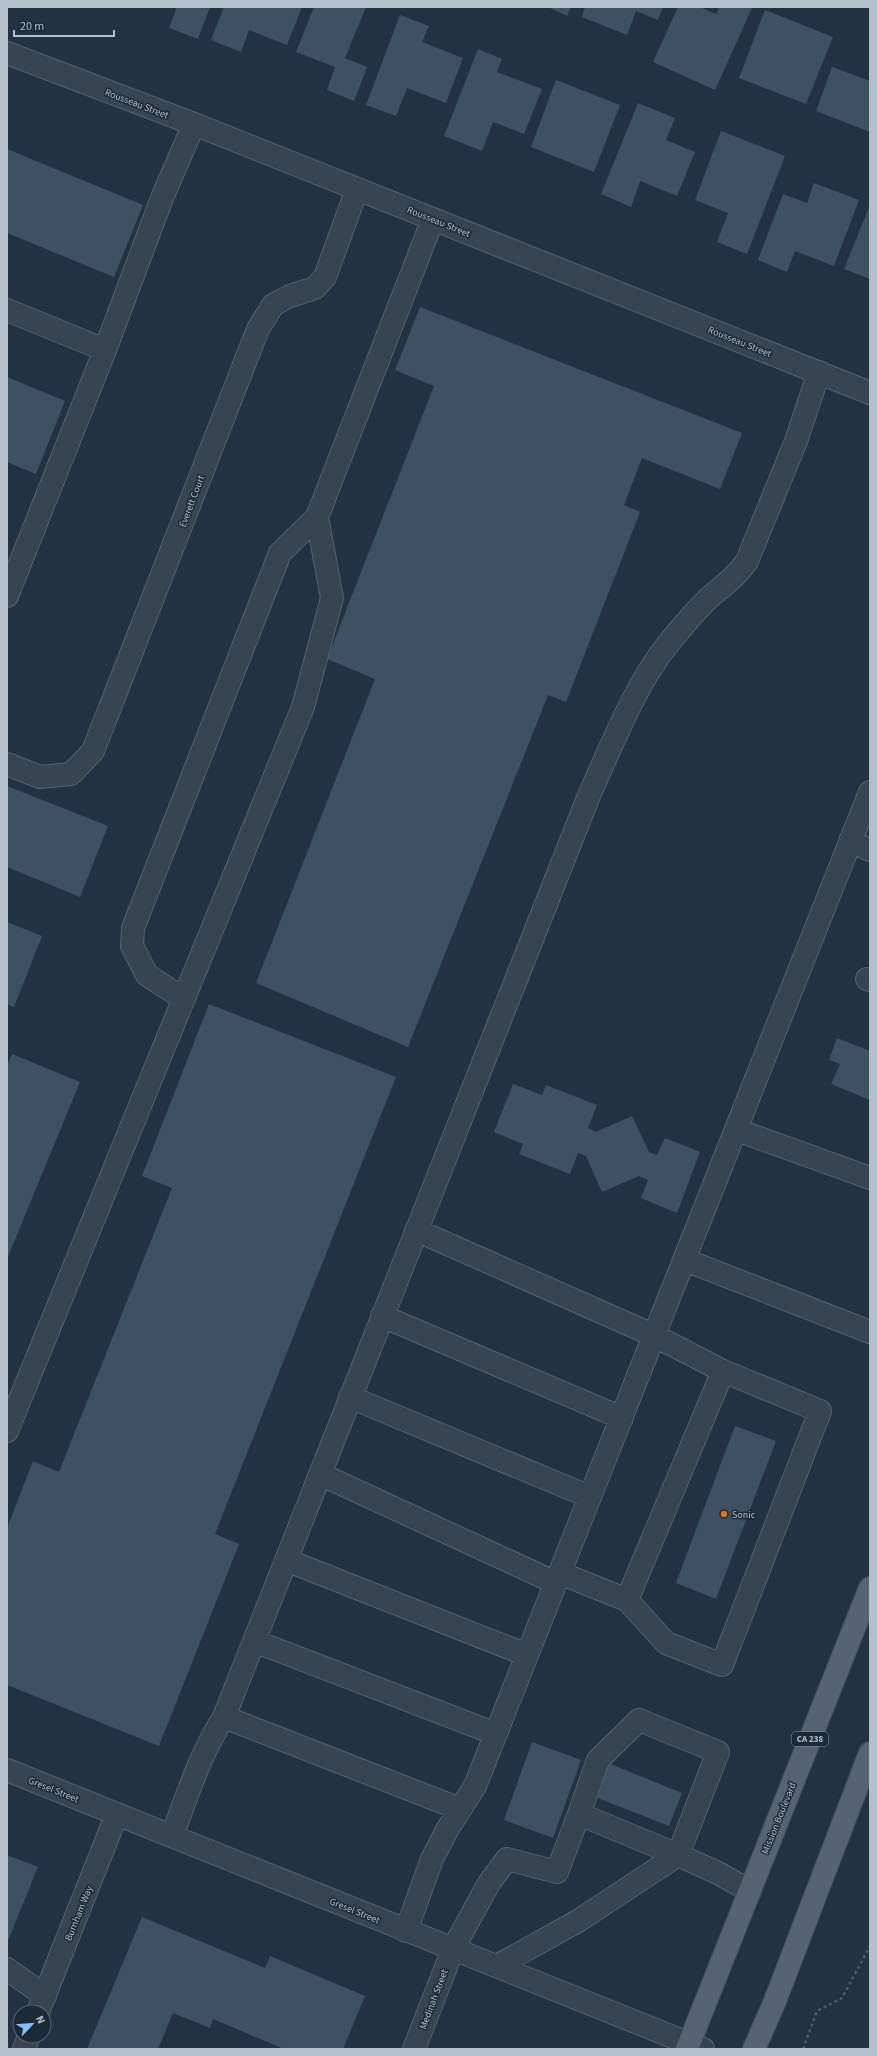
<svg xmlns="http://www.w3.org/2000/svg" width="877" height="2056" font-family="'Source Sans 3',sans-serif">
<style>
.building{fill:#3e5162}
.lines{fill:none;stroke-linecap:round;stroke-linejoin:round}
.minor-casing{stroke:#55626f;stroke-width:24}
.major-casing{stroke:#414d5b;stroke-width:24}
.path{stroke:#435f60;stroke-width:2.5;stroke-dasharray:3 3;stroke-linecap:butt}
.minor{stroke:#374452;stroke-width:22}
.major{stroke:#556372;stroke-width:22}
.food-dot{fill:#e8710a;stroke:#1c2937;stroke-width:1.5}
.labels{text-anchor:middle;stroke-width:3;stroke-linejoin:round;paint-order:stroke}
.shield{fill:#1c2937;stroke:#86929f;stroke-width:1}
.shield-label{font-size:9px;font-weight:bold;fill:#b4bfcc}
.street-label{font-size:10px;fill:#b4bfcc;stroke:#1c2937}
.poi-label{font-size:10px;fill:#b4bfcc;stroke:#1c2937;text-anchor:start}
</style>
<rect width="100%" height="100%" fill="#233243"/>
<path class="building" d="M177 7H210L198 39 169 28Z
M224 7H302L287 45 249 30 241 52 211 40Z
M314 7H366L345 58 367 67 354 101 327 90 335 67 296 52Z
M548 7H571L567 16Z
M585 7H663L658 20 636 11 627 35 582 17Z
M678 7H700L716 14 719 7 752 8 715 90 653 62Z
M765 10 833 37 806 104 739 78Z
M400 15 429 26 422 42 463 58 446 103 407 88 396 116 366 105Z
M478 49 502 59 497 72 542 89 524 134 493 122 482 151 444 136Z
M832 67 870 81V132L816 111Z
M556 80 620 105 594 172 531 147Z
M638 103 675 118 666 140 695 152 677 196 640 181 631 207 601 194Z
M721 131 785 156 747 254 717 242 728 213 695 200Z
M7 149 143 205 114 277 7 233Z
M814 183 859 200 834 266 795 251 787 272 758 260 783 194 807 203Z
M870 205V279L844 269Z
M420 307 742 433 720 489 642 458 624 505 640 512 566 702 548 695 408 1047 256 983 375 679 327 659 434 386 395 370Z
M7 377 65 401 36 474 7 462Z
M7 786 108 826 80 897 7 867Z
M7 922 42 936 14 1007 7 1004Z
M209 1004 396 1077 215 1534 239 1544 159 1746 7 1685V1528L33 1461 59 1472 172 1188 142 1176Z
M837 1038 870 1051V1100L831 1084 840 1064 829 1060Z
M12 1054 80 1082 7 1259V1065Z
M513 1084 542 1095 546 1085 597 1105 588 1128 596 1132 632 1116 649 1152 657 1155 665 1138 700 1152 677 1213 641 1198 648 1180 639 1176 602 1192 586 1156 578 1153 570 1174 519 1154 523 1144 494 1132Z
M735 1426 776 1441 716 1599 676 1583Z
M532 1742 581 1760 553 1838 504 1820Z
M603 1761 682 1793 669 1826 590 1795Z
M7 1855 38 1867 7 1943Z
M142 1917 265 1968 270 1956 365 1996 343 2049H284L213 2019 210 2028 173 2013 158 2049H87Z"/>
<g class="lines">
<defs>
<path id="minor" d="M7 53 194 124 870 393
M7 310 105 350
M7 596 105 350 162 198 194 124
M7 764 40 777 71 774 93 751 258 329 273 305 290 296 315 288 325 277 357 189
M850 841 870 850
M867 979 870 980
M184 999 147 975 132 946 133 928 280 553 317 517 433 219
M737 1130 870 1178
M416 1230 655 1336 723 1371 820 1411 722 1665 666 1643 627 1600 560 1573
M685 1260 870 1332
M382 1316 622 1418
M350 1397 590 1497
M7 1431 303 707 332 598 317 517
M320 1474 556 1583
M286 1560 527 1655
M627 1600 723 1371
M254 1641 496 1734
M224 1717 460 1809
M7 1770 703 2049
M172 1836C187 1796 200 1754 224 1717L590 793C612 745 635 685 668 644 681 628 695 611 710 597 725 584 735 578 747 561L796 441 819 372
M678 1855 579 1814 598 1760 639 1720 718 1752 678 1855 718 1873 750 1891
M406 1931 432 1859 447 1830 475 1786 870 792
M497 1966 578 1921 678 1855
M7 1969 45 1996
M38 2012 117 1814
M24 2049 29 2036
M414 2049 453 1949 489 1883 507 1859 557 1872 579 1814"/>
<path id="major" d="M687 2049 870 1588
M754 2049 775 2001 870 1753"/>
</defs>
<use href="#minor" class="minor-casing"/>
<use href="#major" class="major-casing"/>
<path class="path" d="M803 2049 817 2011 842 1998 870 1946"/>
<use href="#minor" class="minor"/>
<use href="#major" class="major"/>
</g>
<circle class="food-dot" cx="724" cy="1514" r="4"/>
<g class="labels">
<rect class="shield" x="792" y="1732" width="36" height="14" rx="3"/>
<g class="shield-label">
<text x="810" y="1742">CA 238</text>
</g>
<g class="street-label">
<text transform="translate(137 103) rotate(21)" y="4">Rousseau Street</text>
<text transform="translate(439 221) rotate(22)" y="4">Rousseau Street</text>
<text transform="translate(740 341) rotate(22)" y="4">Rousseau Street</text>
<text transform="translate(191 501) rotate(-69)" y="4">Everett Court</text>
<text transform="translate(54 1789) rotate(22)" y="4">Gresel Street</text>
<text transform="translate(778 1818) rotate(-68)" y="4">Mission Boulevard</text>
<text transform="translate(355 1910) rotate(22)" y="4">Gresel Street</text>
<text transform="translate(78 1913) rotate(-68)" y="4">Burnham Way</text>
<text transform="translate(433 1999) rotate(-69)" y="4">Medinah Street</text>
</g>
<g class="poi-label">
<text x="732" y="1518">Sonic</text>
</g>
</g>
<rect width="877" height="2056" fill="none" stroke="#b4bfcc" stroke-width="16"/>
<g transform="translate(32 2024) rotate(64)"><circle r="19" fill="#1c2937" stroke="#596573"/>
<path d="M0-3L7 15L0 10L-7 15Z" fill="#86bdff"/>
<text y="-6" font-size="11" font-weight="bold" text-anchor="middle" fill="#b4bfcc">N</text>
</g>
<path d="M14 30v6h100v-6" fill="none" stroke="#b4bfcc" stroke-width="2"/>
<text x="20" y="30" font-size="12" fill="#b4bfcc" stroke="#1c2937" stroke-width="3" paint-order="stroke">20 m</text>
</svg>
